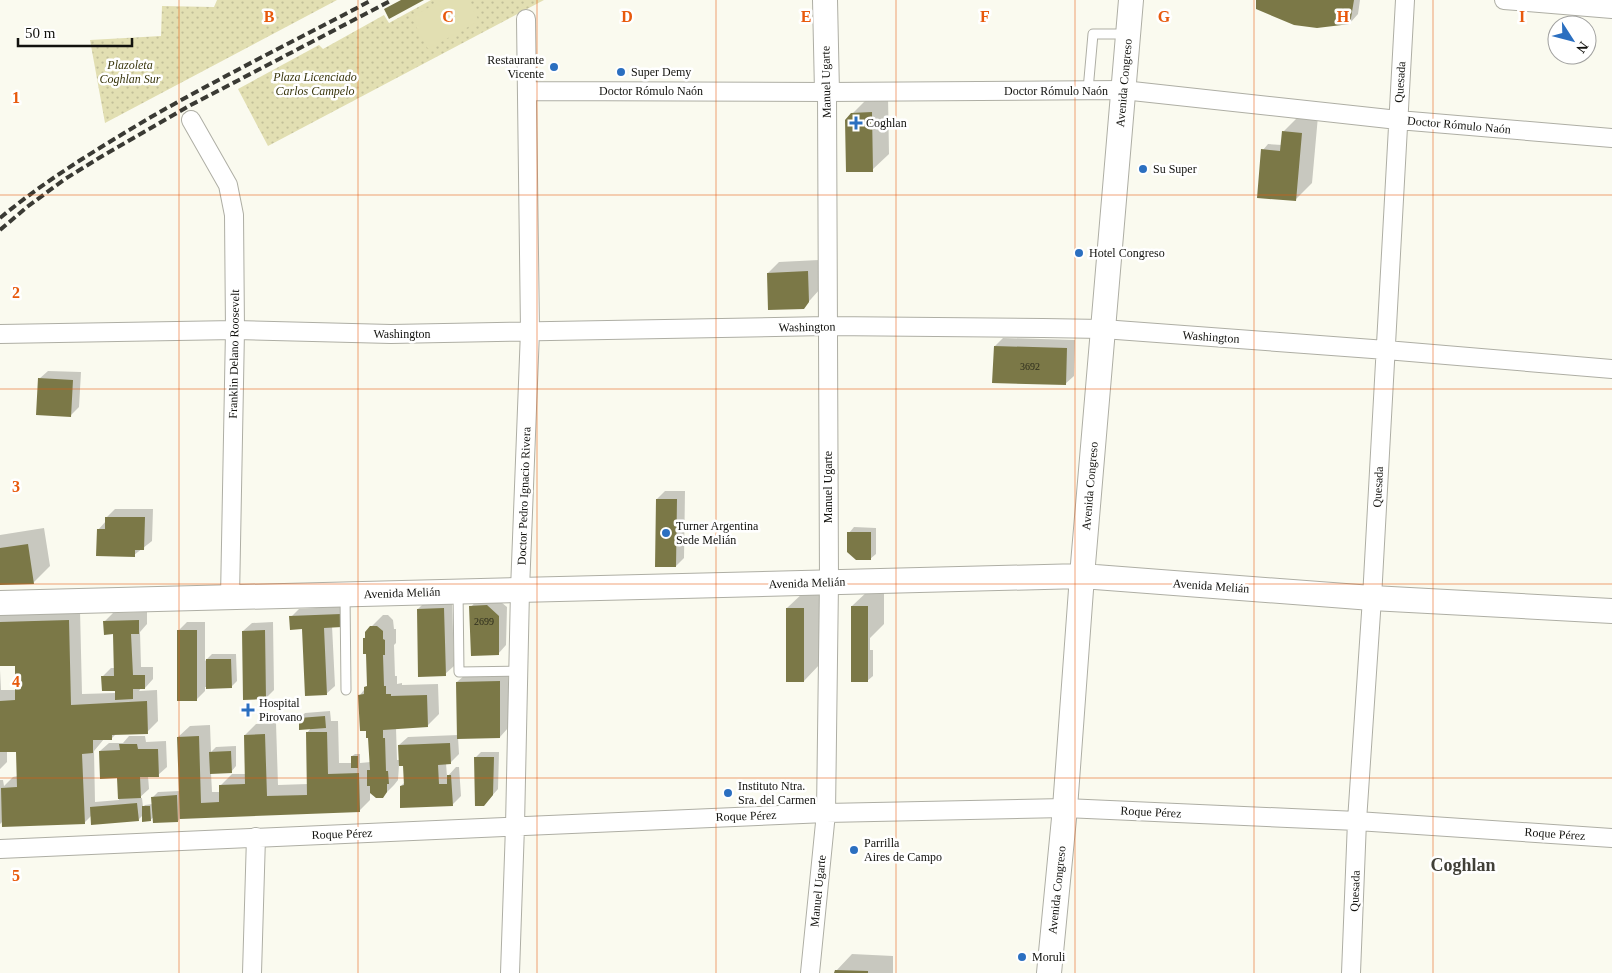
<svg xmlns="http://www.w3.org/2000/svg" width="1612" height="973" font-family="'Times New Roman',serif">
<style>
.green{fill:url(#green-dots)}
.pitch{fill:#e2dfb2}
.shadow{fill:#0003}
.building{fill:#7b7847}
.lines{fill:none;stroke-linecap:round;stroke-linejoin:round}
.lane-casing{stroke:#aeaea4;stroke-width:11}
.street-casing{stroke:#aeaea4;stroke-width:20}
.secondary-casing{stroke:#aeaea4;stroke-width:26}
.lane{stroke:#fff;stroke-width:9}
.street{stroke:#fff;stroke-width:18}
.secondary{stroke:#fff;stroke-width:24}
.rail{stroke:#3a3a34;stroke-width:4;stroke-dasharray:8 4;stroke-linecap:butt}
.grid{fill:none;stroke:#e8590c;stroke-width:1;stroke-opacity:0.55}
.poi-dot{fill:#2b6fc0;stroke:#fff;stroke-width:2}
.labels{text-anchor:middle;stroke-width:5;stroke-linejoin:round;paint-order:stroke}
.number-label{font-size:10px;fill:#2c2c1c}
.poi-label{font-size:12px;fill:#12120e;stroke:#fff;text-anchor:start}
.park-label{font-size:12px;font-style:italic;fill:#39360c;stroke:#fff}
.street-label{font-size:12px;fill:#12120e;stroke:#fff}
.district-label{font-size:18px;font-weight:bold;fill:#414038;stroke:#fff}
.grid-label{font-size:16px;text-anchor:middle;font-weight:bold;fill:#e8590c;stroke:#fff;stroke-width:5;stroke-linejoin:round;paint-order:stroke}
</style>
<defs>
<pattern id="green-dots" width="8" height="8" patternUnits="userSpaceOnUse" patternTransform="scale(1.25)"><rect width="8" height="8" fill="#e2dfb2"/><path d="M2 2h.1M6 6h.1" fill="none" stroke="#c1be98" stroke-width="1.8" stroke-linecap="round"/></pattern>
</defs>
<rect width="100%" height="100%" fill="#fafaef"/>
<path class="green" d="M217 0H337L105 123 90 40 161 36 162 6 214 7Z
M431 0H544L268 146 238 89 319 45 323 49 384 15 389 23Z"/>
<path class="pitch" d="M443 0H468L479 21 428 49 411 17Z"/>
<path class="shadow" d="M1257 0H1360L1358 14 1350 23Z
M888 96 889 154 872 170 852 114 869 97Z
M1300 115 1318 116 1312 183 1295 200 1263 150 1268 144 1282 145 1283 132Z
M819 260 820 289 803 308 768 273 779 262Z
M1003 338 1075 340 1074 376 1065 384 995 346Z
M48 371 81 372 79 407 71 415 39 379Z
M665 491H685L684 558 676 566 657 499Z
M115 509H153L152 541 134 555 98 530 106 521 107 517Z
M854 527 876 528V554L870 559 849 533Z
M44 528 50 566 33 583 0 584V535Z
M884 589V624L870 638V650H873V676L867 681 852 606 869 590Z
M820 591V664L804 681 787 608 804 592Z
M479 598H496L507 607 506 645 498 654 471 607Z
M452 600 454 666 445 674 418 609 426 601Z
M349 606 332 626 335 686 326 694 303 628 291 617 299 609Z
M80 610 82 694 116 693V690L102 677 111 668H115L114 633 104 622 113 613 147 612V624L140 632 141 667H153V679L145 688H141L139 691 157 690 158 721 147 732 116 734 112 738 104 739 94 751 95 802 119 800V777L100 751 109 743H123L129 736H145L146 742 166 741 167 767 158 775 148 776 149 789 139 798H142L143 807 145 805 153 804V797L158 792 180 791 178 737 190 726 210 725 211 752 216 747 236 746V766L231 772 211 773 212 792H220V786L232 774H246L245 735 256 724 276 723 278 785 308 784 307 733 311 728 300 718 305 713 330 711 331 721H338L339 763H353L352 756 355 754H360V763L371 762 370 736 360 695 368 685 367 653 364 639 371 627 383 615H388L393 620 394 629H396V643L394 645 395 676H397V684L402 683V685L438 684 439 714 428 725 396 728 397 760H400L399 745 408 737 458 735 457 682 466 674 508 673V728L500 737H458L459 754 450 763H446L447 777 456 767H459L461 796 452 805 401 786 405 782 404 765H399L398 780 394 785 382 797 370 791V800L359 811 181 817 178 821 154 817 150 820 143 815 138 820 91 816 84 823 3 821 0 824V780H3L4 786 13 777 18 776 17 750 7 751V762L0 769V670L1 690H16V663L0 665V614Z
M187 622H205V661L212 654H236L237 681 231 687H205V691L196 700 178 631Z
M273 622 274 690 266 698 243 631 252 623Z
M481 752H499L498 789 489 799 475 758Z
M852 954 893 956V973H836V971Z"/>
<path class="building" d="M401 0H424L389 19 384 9Z
M1256 0H1354L1350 24 1317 28 1294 25 1256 9Z
M872 112 873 172H846L845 120 851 113Z
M1282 131 1302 133 1296 201 1257 198 1261 149 1280 151Z
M808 271 809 302 804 309 768 310 767 273Z
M994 346 1067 348 1066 385 992 383Z
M38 378 73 380 71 417 36 415Z
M656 499H677L676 567H655Z
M105 517H145L144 550H135V557L96 556 97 529H105Z
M847 532H871V560H856L847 552Z
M28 544 34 584 0 585V548Z
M487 605 499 616V655L471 656 469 606Z
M851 606H868V682H851Z
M444 608 446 676 418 677 417 609Z
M786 608H804V682H786Z
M341 614 342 627 324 628 327 695 305 696 302 629 290 630 289 616Z
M69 620 71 705 147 701 148 734 112 735V740H93V753L82 754 85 824 2 827 1 788 17 787 16 752H0V701L15 700V666H0V622Z
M139 620V634H131L133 675H145V689H133V699L115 700V691H102L101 676H114L113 634 104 635 103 621Z
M370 626H377L383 631V639L385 640V655H383L384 686H386V694H391V696L427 695 428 727 383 730V738H385L386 771H388L389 784H387V792L383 798H376L370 793V786H367V770H370L368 738H366V731H360L358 695 364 694V687L367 686 366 654H363V638H365V632Z
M177 630H197V701H177Z
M265 630 266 699 243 700 242 631Z
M206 659H231L232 688 206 689Z
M500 681V738L457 739 456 682Z
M325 716 326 728 299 730V718Z
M306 732H327L328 774 359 773 360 812 180 819 177 737 199 736 201 803 219 802V785L245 784 244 735 265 734 267 796 307 795Z
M450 743 451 764 438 765 439 784H447V775H451L453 806 400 808V786L404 785 403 766H399L398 745Z
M119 744H137L138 749H158L159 777H140L141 798 118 799 117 778 100 779 99 751 120 750Z
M231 751 232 773 210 774 209 752Z
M351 756H358V768H351Z
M474 757H494L493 795 484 806H475Z
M177 795 178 822 153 823 151 797Z
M137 803 139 821 91 825 90 807Z
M142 806H150L151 821 142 822Z
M835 970 868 971V973H834Z"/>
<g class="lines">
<defs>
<path id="lane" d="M1088 90 1093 34H1128
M458 591 459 672 519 671
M345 595 346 690"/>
<path id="street" d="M1504 0 1612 9
M527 91 827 92 1123 90 1398 120 1612 138
M191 120 228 185 234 215 235 330 230 598
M0 334 235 330 391 334 827 326 1043 328 1103 329 1386 350 1612 369
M0 849 826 813 1065 808 1357 821 1612 838
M252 973 256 837
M510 973 515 826 520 590 530 331 526 19
M810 973 826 813 829 582 827 92
M1351 973 1357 821 1372 598 1405 0"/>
<path id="secondary" d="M825 0 827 92
M0 603 1082 576 1372 598 1612 611
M1049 973 1065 808 1082 576 1131 0"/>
</defs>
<use href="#lane" class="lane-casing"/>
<use href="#street" class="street-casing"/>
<use href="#secondary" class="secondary-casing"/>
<use href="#lane" class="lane"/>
<use href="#street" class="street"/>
<use href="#secondary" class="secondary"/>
<path class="rail" d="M0 218C47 179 99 148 151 117 223 76 298 39 372 0
M0 230 27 207 65 179 99 158 189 106 392 0"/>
</g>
<path class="grid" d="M179 0V973M358 0V973M537 0V973M716 0V973M896 0V973M1075 0V973M1254 0V973M1433 0V973M0 195H1612M0 389H1612M0 584H1612M0 778H1612"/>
<g class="poi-dot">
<circle cx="554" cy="67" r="5"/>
<circle cx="621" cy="72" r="5"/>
<path d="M853.5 115.5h5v5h5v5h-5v5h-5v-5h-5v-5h5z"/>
<circle cx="1143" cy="169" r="5"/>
<circle cx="1079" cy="253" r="5"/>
<circle cx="666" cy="533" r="5"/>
<path d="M245.5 702.5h5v5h5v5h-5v5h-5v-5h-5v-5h5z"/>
<circle cx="728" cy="793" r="5"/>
<circle cx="854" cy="850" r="5"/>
<circle cx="1022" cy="957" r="5"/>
</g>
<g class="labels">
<g class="number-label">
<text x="1030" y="370">3692</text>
<text x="484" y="625">2699</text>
</g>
<g class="poi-label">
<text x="544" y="64" text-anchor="end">Restaurante<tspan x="544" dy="14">Vicente</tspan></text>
<text x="631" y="76">Super Demy</text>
<text x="866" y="127">Coghlan</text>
<text x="1153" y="173">Su Super</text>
<text x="1089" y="257">Hotel Congreso</text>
<text x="676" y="530">Turner Argentina<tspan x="676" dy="14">Sede Melián</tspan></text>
<text x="259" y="707">Hospital<tspan x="259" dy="14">Pirovano</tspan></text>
<text x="738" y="790">Instituto Ntra.<tspan x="738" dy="14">Sra. del Carmen</tspan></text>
<text x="864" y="847">Parrilla<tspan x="864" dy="14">Aires de Campo</tspan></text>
<text x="1032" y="961">Moruli</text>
</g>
<g class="park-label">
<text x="130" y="69">Plazoleta<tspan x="130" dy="14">Coghlan Sur</tspan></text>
<text x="315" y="81">Plaza Licenciado<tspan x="315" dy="14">Carlos Campelo</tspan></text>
</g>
<g class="street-label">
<text transform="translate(826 82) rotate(-91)" y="4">Manuel Ugarte</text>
<text transform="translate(1400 82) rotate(-86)" y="4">Quesada</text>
<text transform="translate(1124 83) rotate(-85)" y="4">Avenida Congreso</text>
<text x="651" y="95">Doctor Rómulo Naón</text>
<text x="1056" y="95">Doctor Rómulo Naón</text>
<text transform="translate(1459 125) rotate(5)" y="4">Doctor Rómulo Naón</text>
<text transform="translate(807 327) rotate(-1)" y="4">Washington</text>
<text x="402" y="338">Washington</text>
<text transform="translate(1211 337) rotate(4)" y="4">Washington</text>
<text transform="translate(234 354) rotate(-89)" y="4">Franklin Delano Roosevelt</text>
<text transform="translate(1090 486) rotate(-85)" y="4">Avenida Congreso</text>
<text transform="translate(828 487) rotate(-90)" y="4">Manuel Ugarte</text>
<text transform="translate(1378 487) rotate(-87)" y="4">Quesada</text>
<text transform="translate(524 496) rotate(-88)" y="4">Doctor Pedro Ignacio Rivera</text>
<text transform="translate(807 583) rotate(-2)" y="4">Avenida Melián</text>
<text transform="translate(1211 586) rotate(4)" y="4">Avenida Melián</text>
<text transform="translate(402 593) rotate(-2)" y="4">Avenida Melián</text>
<text transform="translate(1151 812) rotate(3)" y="4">Roque Pérez</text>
<text transform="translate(746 816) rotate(-2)" y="4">Roque Pérez</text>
<text transform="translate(342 834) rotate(-2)" y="4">Roque Pérez</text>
<text transform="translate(1555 834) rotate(4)" y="4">Roque Pérez</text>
<text transform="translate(1057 890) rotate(-84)" y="4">Avenida Congreso</text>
<text transform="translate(818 891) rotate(-84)" y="4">Manuel Ugarte</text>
<text transform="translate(1355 891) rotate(-88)" y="4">Quesada</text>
</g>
<g class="district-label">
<text x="1463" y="871">Coghlan</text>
</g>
</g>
<g class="grid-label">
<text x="269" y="22">B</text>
<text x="448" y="22">C</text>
<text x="627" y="22">D</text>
<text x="806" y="22">E</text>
<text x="985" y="22">F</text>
<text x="1164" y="22">G</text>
<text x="1343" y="22">H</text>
<text x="1522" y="22">I</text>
<text x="16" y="103">1</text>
<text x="16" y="298">2</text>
<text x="16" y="492">3</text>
<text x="16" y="687">4</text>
<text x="16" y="881">5</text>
</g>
<g transform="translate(1572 40) rotate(126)"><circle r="24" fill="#ffffff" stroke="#a0a09f"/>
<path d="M0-4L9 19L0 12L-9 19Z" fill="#2b6fc0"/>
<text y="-8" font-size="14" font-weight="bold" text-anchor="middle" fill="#12120e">N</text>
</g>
<path d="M18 38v8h114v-8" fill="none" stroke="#12120e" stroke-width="2.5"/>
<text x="25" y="38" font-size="15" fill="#12120e" stroke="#ffffff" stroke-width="4" paint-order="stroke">50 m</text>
</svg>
